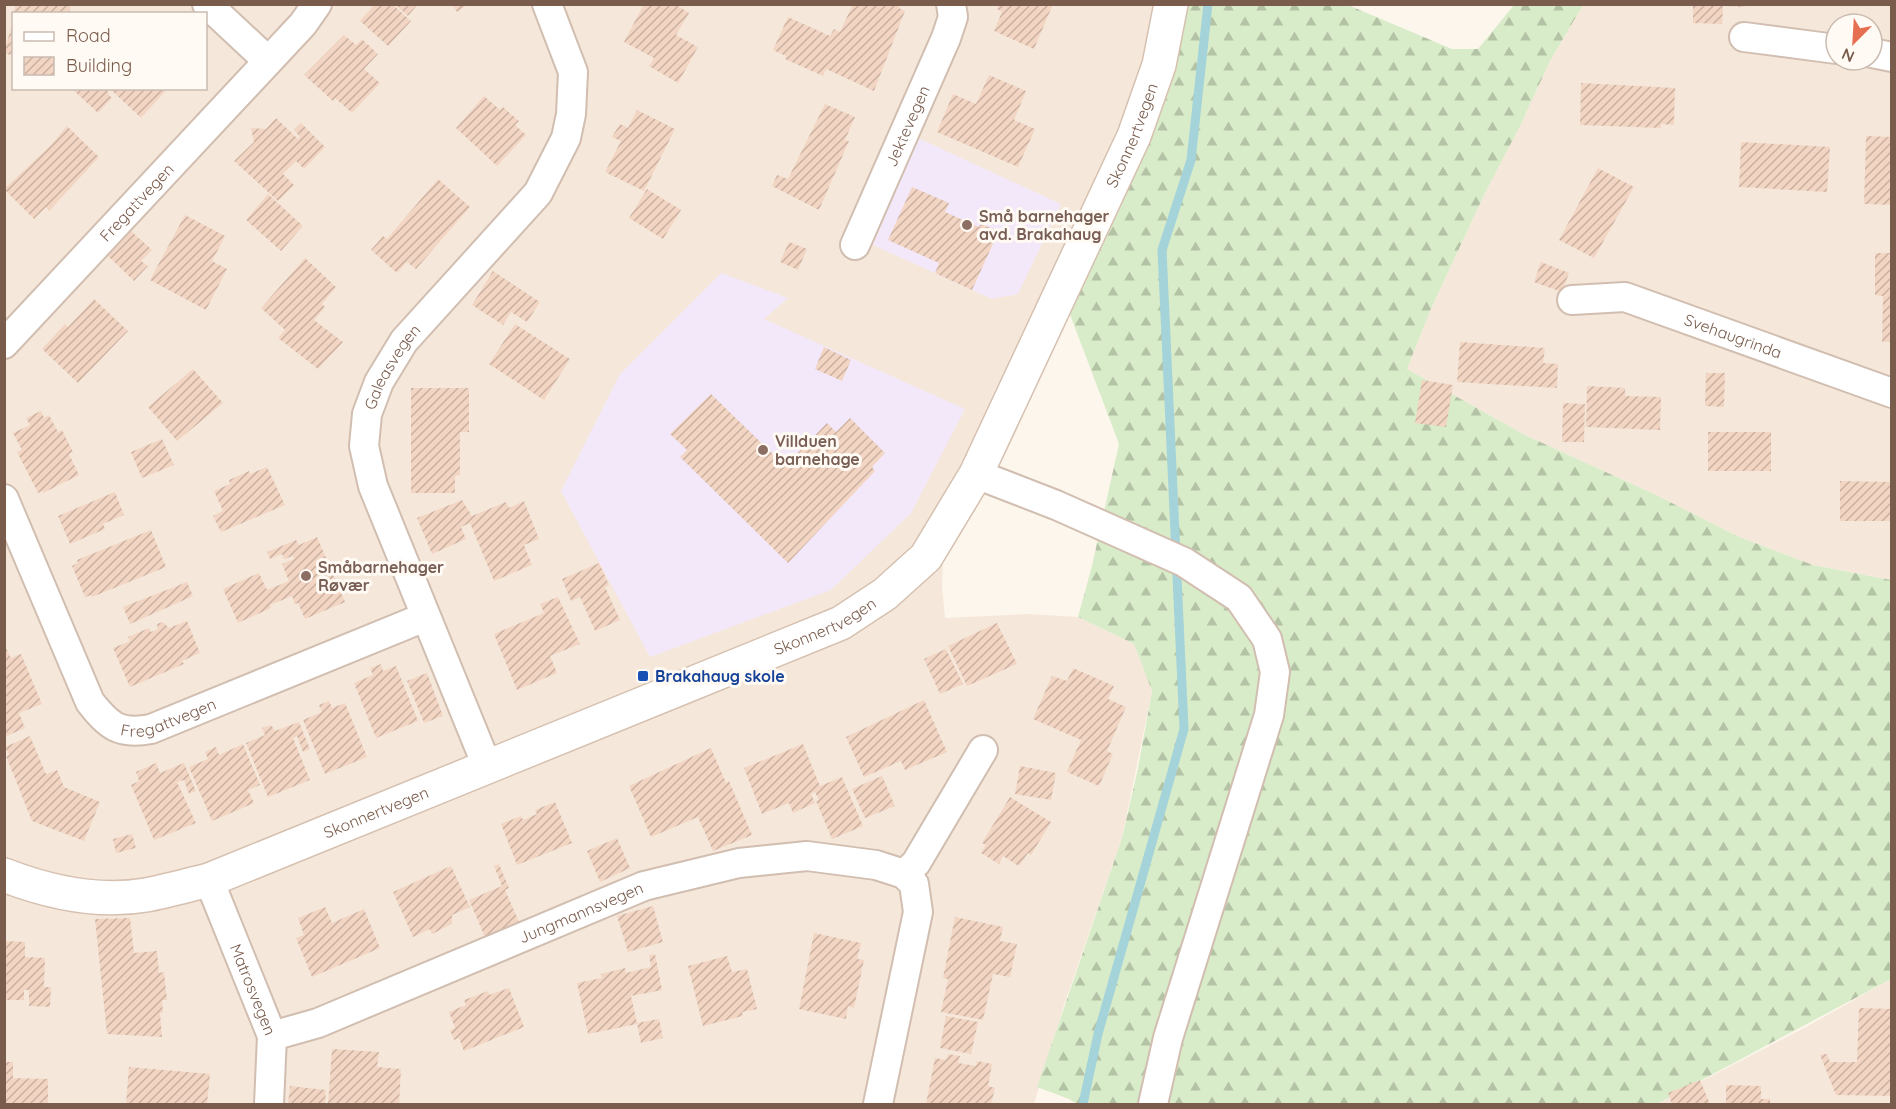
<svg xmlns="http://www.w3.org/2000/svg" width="1896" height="1109" font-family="Quicksand,sans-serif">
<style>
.residential{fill:#f5e8da;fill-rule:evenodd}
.education{fill:#f3e8fa}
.forest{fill:url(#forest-firs)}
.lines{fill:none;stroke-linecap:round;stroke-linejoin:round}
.stream{stroke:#a5d3da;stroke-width:9}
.building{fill:url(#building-hatch)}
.street-casing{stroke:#d1beb0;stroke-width:32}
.secondary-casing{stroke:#d6c0b0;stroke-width:36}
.street{stroke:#fff;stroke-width:28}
.secondary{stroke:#fff;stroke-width:33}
.education-dot{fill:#8d6e63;stroke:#fffaf3;stroke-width:2}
.transit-dot{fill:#1a4fb4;stroke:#fffaf3;stroke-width:2}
.labels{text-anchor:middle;stroke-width:6;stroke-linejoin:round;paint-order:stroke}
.street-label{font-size:16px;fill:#7a5c4d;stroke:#fffaf3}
.education-label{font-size:16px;font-weight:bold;fill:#785e54;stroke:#fffaf3;text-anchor:start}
.transit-label{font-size:16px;font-weight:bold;fill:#164399;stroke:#fffaf3;text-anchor:start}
</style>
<defs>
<pattern id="forest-firs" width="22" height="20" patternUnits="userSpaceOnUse" patternTransform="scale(1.5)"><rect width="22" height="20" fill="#d8ecc9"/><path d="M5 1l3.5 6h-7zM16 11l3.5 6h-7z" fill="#b4c2a5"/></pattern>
<pattern id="building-hatch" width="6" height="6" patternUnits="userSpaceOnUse" patternTransform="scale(1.5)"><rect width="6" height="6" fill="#f3d5c3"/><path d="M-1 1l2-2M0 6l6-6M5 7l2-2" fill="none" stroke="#cab0a1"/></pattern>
</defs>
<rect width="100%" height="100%" fill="#fdf6ec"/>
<path class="residential" d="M5 5H1170L1161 36 944 540 942 586 945 618 1028 614 1078 617 1134 644 1152 691 1122 838 1064 1005 1034 1104H5ZM14 14H206V88H14Z
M1583 5H1891V580L1813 565 1737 536 1656 495 1525 435 1407 369 1430 311 1484 195 1520 126 1550 61ZM1836 24H1872V60H1836Z
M1891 979V1104H1657L1806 1027Z"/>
<path class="education" d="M918 138 1061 204 1018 294 992 299 873 245Z
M721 273 788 298 764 319 965 409 911 513 831 590 650 657 561 491 620 374Z"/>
<path class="forest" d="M1170 5H1348L1452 49H1478L1514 5H1583L1550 61 1520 126 1484 195 1430 311 1407 369 1525 435 1656 495 1737 536 1813 565 1891 580V979L1657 1104H1077L1069 1099 1037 1087 1122 838 1138 768 1152 691 1134 644 1078 617 1092 566 1119 444 1060 288Z"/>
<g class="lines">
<path class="stream" d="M1083 1104 1098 1034 1184 729 1162 250 1191 160 1208 4"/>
</g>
<path class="building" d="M16 4H71L69 14H13Z
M375 4H392L411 21 388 46 360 21Z
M395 4H418L408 16Z
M452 4H468L457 12Z
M644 4H675L689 13 676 35 698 47 678 83 649 66 654 58 624 42Z
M853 4H900L899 8 905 11 874 91 826 69 823 76 785 59 786 56 773 50 788 17 830 36 834 29 840 32Z
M999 4H1053L1034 49 994 31 1002 12 997 9Z
M1693 4H1745V7L1723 6 1722 24 1693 23Z
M14 17V56L4 53Z
M344 35 356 45 362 39 378 54 364 69 380 83 352 113 335 98 333 101 304 75Z
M989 75 1026 91 1014 120 1035 129 1018 167 937 132 953 94 976 104Z
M1581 83 1675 88 1674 125 1661 124V128L1580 125Z
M71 88H108V94L112 98 98 113Z
M109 88H168L141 118Z
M484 96 500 110 503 107 519 121 515 125 526 135 497 166 456 128Z
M825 104 855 117 845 140 849 141 819 210 772 186 777 175 788 179Z
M637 110 675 129 644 191 605 172 621 141 612 137 620 124 628 128Z
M276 118 298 139 300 137 294 130 301 123 325 147 304 169 296 161 283 174 294 185 278 201 234 161 254 142 251 128 266 129Z
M67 126 99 157 49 211 46 207 34 219 4 189 51 145Z
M1866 136 1892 137V205L1864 204Z
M1741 142 1830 147 1827 192 1739 187Z
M1598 168 1634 187 1594 258 1559 240Z
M438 179 470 207 416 269 407 262 397 273 371 250 383 236 387 239Z
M912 187 949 203 945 212 979 227 981 224 994 229 992 233 997 235 972 290 935 273 939 263 888 240Z
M647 189 681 210 663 239 629 218Z
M268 194 303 226 281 251 246 220Z
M185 215 225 236 212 261 227 269 206 310 150 280Z
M131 231 152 250 141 261 148 266 134 281 108 256Z
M789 242 807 249 798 270 780 262Z
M1875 253H1892V342H1882L1883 296 1875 295Z
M305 258 336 287 322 304 325 307 314 320 343 342 318 369 278 338 285 330 261 308Z
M1541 262 1569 273 1562 292 1534 282Z
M493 271 540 302 527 322 511 312 503 325 472 305Z
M94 299 128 331 78 383 42 349 65 324 68 327Z
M515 324 570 359 544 400 489 364Z
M1460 342 1545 348 1543 363 1558 364 1557 388 1457 382Z
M824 347 851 360 842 381 815 369Z
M193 369 223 403 177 441 148 407Z
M1706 373H1725L1724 407 1705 406Z
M1422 380 1453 385 1446 427 1415 423Z
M1587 386 1625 388V396L1661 397 1660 430 1586 427Z
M411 388H469V432H460V475L455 476V493H411Z
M711 394 785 466 827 423 836 432 850 418 885 453 872 467 875 471 788 563 680 457 687 450 670 434Z
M1563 403 1585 404 1584 442H1562Z
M41 411 44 418 49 415 58 432 62 430 73 452 69 454 79 475 43 493 42 491 38 493 17 452 22 450 13 433 30 425 26 418Z
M1708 432H1771V471H1708Z
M162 439 174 465 142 478 131 452Z
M267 467 285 505 221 532 213 516 223 511 214 491 230 484 229 480 249 471 250 474Z
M1840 481 1892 482V521H1840Z
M115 492 124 515 103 524 105 529 70 544 58 516Z
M462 500 472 516 506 502 509 508 524 501 539 539 524 545 532 565 494 581 470 523 461 527 466 539 432 554 417 518Z
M151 530 166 567 92 597 91 595 85 597 72 566 78 563 77 560Z
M317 537 345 602 305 619 298 603 295 604 292 596 270 605 271 608 238 623 223 589 259 573 267 590 289 581 282 564 294 559 293 556 284 559 282 554 270 559 267 552 296 540 299 545Z
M599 563 609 585 605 587 620 620 595 631 580 597 571 601 562 579Z
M187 582 193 596 130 624 123 607Z
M558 597 580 644 550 656 557 673 517 690 494 634 544 613 540 604Z
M187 621 200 653 182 661 184 664 130 687 113 648 130 641 128 637 149 628 151 632 158 629 157 624 163 622 169 628Z
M997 623 1017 664 967 686 948 646Z
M4 644 11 658 21 654 42 704 19 713 25 728 4 737Z
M946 649 963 684 940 694 924 659Z
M381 664 383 671 396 666 418 721 376 738 354 683 373 675 370 668Z
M1073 668 1114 686 1108 699 1126 707 1107 751 1113 754 1099 786 1067 772 1081 740 1033 719 1052 676 1067 681Z
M427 673 443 716 424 723 407 681Z
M924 700 947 752 905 770 901 761 864 777 846 737Z
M329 701 332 708 345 703 367 757 325 774 303 720 322 712 319 705Z
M299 722 310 749 303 752 297 736 293 738 310 780 268 797 246 743 265 735 262 728 271 725 275 731Z
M30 736 46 774 57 770 64 787 100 802 84 841 32 821 6 756 9 755 5 747Z
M243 744 260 785 248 790 254 803 212 821 189 767 208 759 205 752 216 747 219 755Z
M803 744 820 786 842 777 863 826 832 839 816 801 819 800 815 792 811 794 815 803 793 813 789 803 762 814 744 768Z
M711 748 726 783 729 781 752 835 713 851 698 817 651 837 629 786Z
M156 763 160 773 184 763 196 791 189 794 184 780 177 782 196 823 154 840 131 785 139 781 136 772Z
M1020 766 1056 773 1051 800 1015 794Z
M882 776 895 806 865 818 852 789Z
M1010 797 1051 822 1031 855 1028 853 1019 866 1003 856 999 864 981 853 986 845 982 843Z
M555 802 572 843 517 865 501 824 521 816 523 820 537 814 535 810Z
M132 834 136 848 116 853 113 839Z
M617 838 630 868 600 882 587 851Z
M499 864 509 888 505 890 519 922 485 937 469 900 502 886 494 866Z
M451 866 470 907 452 915V924L432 934 430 929 413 937 393 892Z
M653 906 663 942 628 952 617 916Z
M325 907 332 923 364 909 380 948 312 977 296 938 304 935 298 918Z
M955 917 1003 927 1000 941 1017 944 1010 977 993 974 983 1020 941 1012 948 979 943 978Z
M130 918 134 953 157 951 159 973 164 972 167 1000H162L163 1013H160L162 1037 107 1034 95 919Z
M814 933 861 943 857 959 864 960 854 1008 848 1006 846 1019 799 1009Z
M4 941 25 942V957L45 958 44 987H51L50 1007 29 1006V990H24V1000H4Z
M655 954 662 990 631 996 637 1023 659 1019 663 1038 641 1043 637 1024 588 1034 577 983 602 978 601 974 625 968 626 973 651 967 649 955Z
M727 956 732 972 747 969 757 1009 742 1012 743 1016 703 1026 688 966Z
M509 988 524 1027 464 1051 459 1038 454 1040 450 1030 455 1028 449 1012 466 1005 464 1000 488 991 489 995Z
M1859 1008 1892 1009V1096L1836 1095 1820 1055 1827 1054 1830 1062H1857Z
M946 1016 978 1022 971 1054 940 1048Z
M332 1049 379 1052 377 1067 401 1069 399 1104H328Z
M948 1054 960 1056 958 1063 976 1066 977 1061 992 1064 988 1086 995 1088 991 1104H926L935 1058 946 1060Z
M5 1062H13V1078L48 1079V1104H5Z
M129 1067 210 1074 207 1104H126Z
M1700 1080 1710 1104H1672L1668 1093Z
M1726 1085 1761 1086V1099H1770V1104H1726Z
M290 1086 326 1090 325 1104H288Z"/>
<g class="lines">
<defs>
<g id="street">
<path d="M207 4 268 61"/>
<path d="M1744 37 1836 49"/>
<path d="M1872 53 1892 57"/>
<path id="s1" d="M855 245 946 38 953 17 951 4"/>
<path id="s2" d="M1572 300 1625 297 1892 393"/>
<path id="s3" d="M4 344 303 24 317 4"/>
<path d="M976 474 1056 505 1184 562 1239 598 1267 639 1275 672 1269 715 1168 1038 1153 1104"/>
<path id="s4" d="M4 499 90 702C109 726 119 735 151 729L425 617"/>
<path id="s5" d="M487 766 373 486 364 446 367 414 379 382 404 341 538 193 566 138 571 114 573 72 547 4"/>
<path d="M904 874 916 863 983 750"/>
<path id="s6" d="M209 880 272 1036 269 1104"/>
<path id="s7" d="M272 1036 318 1023 644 886 739 863 807 856 876 865 904 874 914 884 918 912 878 1104"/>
</g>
<g id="secondary">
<path id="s8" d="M4 875C48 892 99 903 146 895 167 891 188 885 209 880L841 623 885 594 926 557 976 474 1134 136 1159 65 1171 4"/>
</g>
</defs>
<use href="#street" class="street-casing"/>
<use href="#secondary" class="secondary-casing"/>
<use href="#street" class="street"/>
<use href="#secondary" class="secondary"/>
</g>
<g class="education-dot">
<circle cx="967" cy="225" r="6"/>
<circle cx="763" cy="450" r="6"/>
<circle cx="306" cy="576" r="6"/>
</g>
<rect class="transit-dot" x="637" y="670" width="12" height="12" rx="3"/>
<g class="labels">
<g class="street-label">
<text dy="6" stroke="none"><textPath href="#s1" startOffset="130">Jektevegen</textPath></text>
<text dy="6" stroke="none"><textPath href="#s8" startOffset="1470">Skonnertvegen</textPath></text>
<text dy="6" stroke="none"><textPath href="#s3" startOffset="194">Fregattvegen</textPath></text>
<text dy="6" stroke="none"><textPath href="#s2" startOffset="168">Svehaugrinda</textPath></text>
<text dy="6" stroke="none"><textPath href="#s5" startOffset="429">Galeasvegen</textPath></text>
<text dy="6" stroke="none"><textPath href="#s8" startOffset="876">Skonnertvegen</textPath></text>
<text dy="6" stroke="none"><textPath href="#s4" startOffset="312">Fregattvegen</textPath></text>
<text dy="6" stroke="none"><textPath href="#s8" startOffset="390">Skonnertvegen</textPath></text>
<text dy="6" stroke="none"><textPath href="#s7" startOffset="333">Jungmannsvegen</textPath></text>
<text dy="6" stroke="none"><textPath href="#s6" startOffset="118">Matrosvegen</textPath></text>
</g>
<g class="education-label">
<text x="979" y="222">Små barnehager<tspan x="979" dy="18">avd. Brakahaug</tspan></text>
<text x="775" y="447">Villduen<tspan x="775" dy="18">barnehage</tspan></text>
<text x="318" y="573">Småbarnehager<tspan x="318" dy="18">Røvær</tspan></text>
</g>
<g class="transit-label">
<text x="655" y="682">Brakahaug skole</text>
</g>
</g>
<rect width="1896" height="1109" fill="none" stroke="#7a5c4d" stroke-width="12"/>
<rect x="12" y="12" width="195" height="78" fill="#fffaf3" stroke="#cabbb1" stroke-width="1.5"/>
<rect x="24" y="32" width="30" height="9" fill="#ffffff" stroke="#cabbb1" stroke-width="1.5"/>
<text x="66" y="42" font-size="18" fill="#7a5c4d">Road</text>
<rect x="24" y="57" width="30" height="18" fill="url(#building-hatch)" stroke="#cabbb1" stroke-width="1.5"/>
<text x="66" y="72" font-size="18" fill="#7a5c4d">Building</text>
<g transform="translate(1854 42) rotate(204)"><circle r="28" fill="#fffaf3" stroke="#cabbb1" stroke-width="1.5"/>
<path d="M0-4.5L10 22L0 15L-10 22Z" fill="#e76f51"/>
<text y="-9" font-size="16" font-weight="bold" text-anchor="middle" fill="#7a5c4d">N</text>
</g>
</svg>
